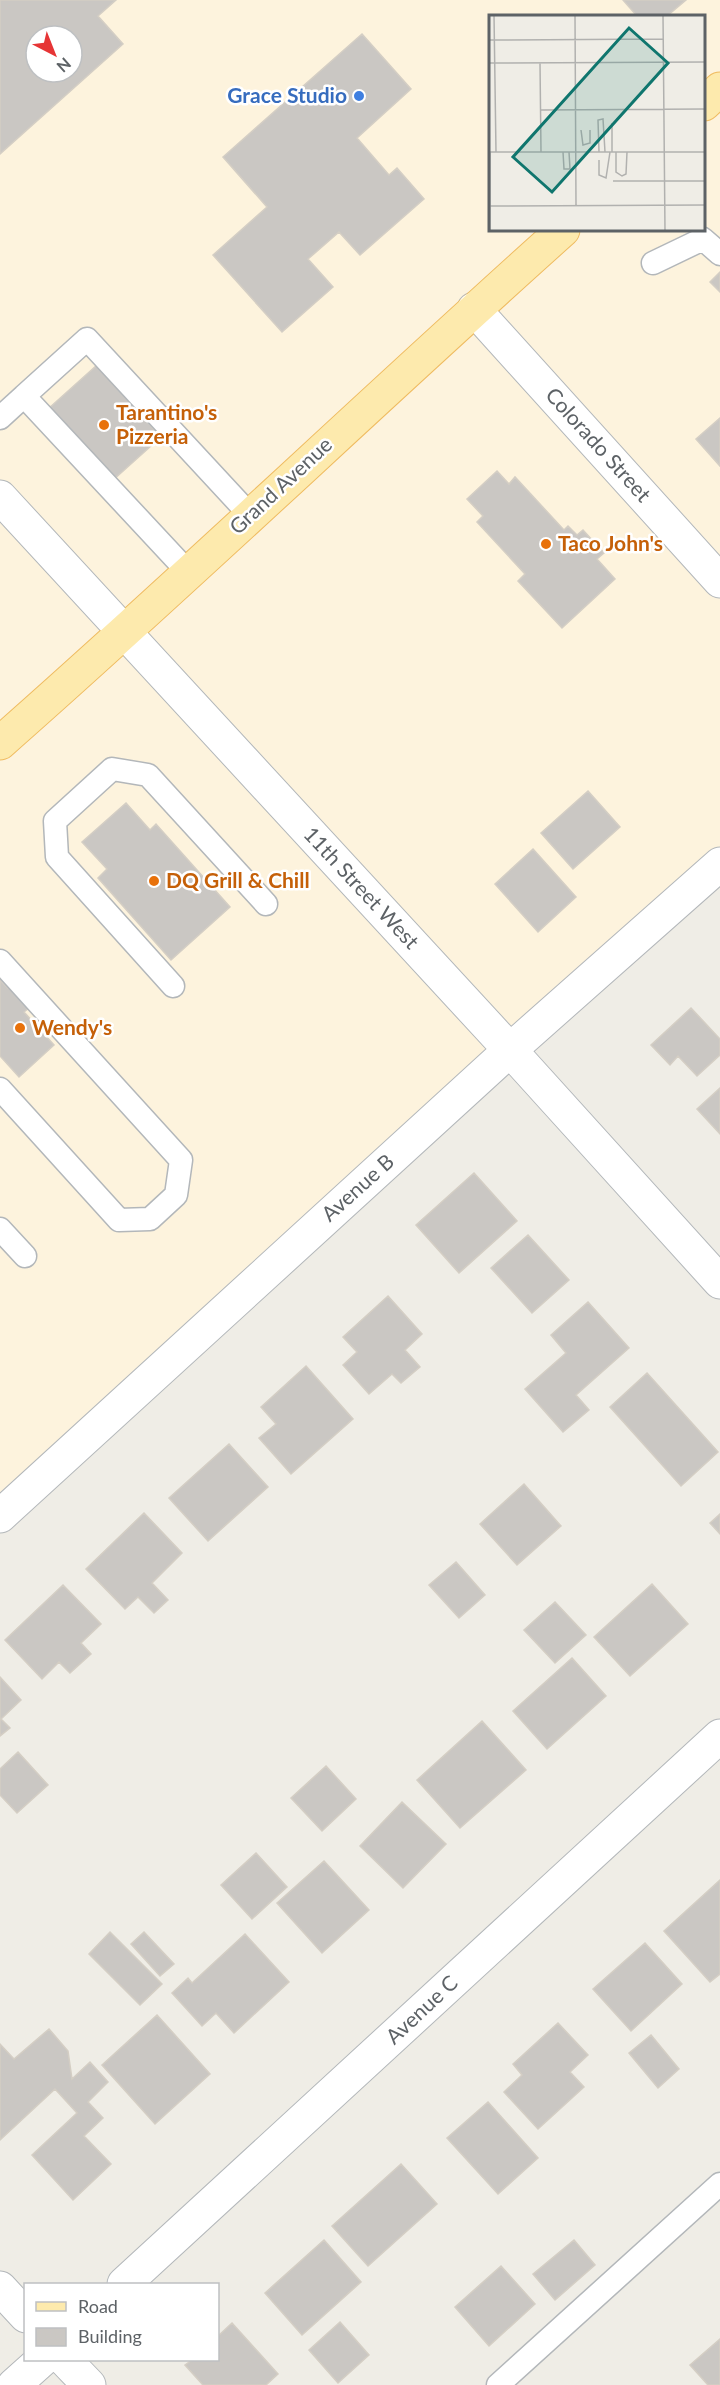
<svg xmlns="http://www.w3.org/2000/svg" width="720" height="2385" font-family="Lato,sans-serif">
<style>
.commercial{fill:#fdf3dd;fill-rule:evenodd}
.building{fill:#cac7c3;stroke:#d4cec4;stroke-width:1.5;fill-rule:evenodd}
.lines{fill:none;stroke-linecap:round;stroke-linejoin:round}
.lane-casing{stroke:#b3b7ba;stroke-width:25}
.street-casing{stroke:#b3b7ba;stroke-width:35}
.primary-casing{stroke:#efbb60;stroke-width:35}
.lane{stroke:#fff;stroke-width:22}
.street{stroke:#fff;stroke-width:33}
.primary{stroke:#fdeaad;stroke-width:33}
.shop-dot{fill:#3f7fe0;stroke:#fff;stroke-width:2}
.food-dot{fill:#e8710a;stroke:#fff;stroke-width:2}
.labels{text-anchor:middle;stroke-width:5;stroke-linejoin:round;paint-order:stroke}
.shop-label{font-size:21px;font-weight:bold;fill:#366cbe;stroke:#fff;text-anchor:end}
.food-label{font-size:21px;font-weight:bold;fill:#c56008;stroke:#fff;text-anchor:start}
.street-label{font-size:21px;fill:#5d6266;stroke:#fff}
.inset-road{fill:none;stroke:#b1b1af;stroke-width:1.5}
.view{fill:#0f766e;fill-opacity:0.15;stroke:#0f766e;stroke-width:3}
.inset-edge{fill:none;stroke:#5d6266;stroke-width:3}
</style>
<rect width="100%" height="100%" fill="#efede6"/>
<path class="commercial" d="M0 0H720V864L0 1516ZM490 16H704V230H490ZM36 36H72V72H36Z"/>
<path class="building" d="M0 0H116L98 16 123 44 0 154ZM36 36H72V72H36Z
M623 0H686L667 16H637Z
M362 34 411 89 357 138 389 175 397 168 424 199 360 255 339 232 308 259 333 287 282 332 213 255 267 207 223 157Z
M720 272V292L710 282Z
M97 365 161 437 112 481 48 409Z
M720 418V466L696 439Z
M497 471 509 484 515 477 564 530 568 526 577 535 583 530 604 553 597 559 615 579 562 628 518 581 525 574 477 522 483 516 467 499Z
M588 791 620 827 573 869 541 833Z
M126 803 150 830 156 824 230 907 171 960 98 878 107 869 82 842Z
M533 849 576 897 538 932 495 884Z
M0 969 6 976 1 981 8 988 10 987 29 1008 24 1012 54 1045 19 1077 0 1056Z
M691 1008 720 1039V1055L697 1076 678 1056 670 1065 651 1045Z
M720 1088V1134L697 1109Z
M474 1173 517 1221 459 1273 416 1225Z
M528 1235 569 1280 532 1313 491 1268Z
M388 1296 422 1334 405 1350 420 1367 401 1383 392 1374 369 1394 343 1365 357 1352 343 1337Z
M588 1302 629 1348 576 1395 589 1410 563 1432 525 1389 566 1353 551 1335Z
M306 1366 353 1419 291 1474 259 1438 276 1424 261 1407Z
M647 1373 718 1452 681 1486 610 1407Z
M229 1444 268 1487 208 1541 169 1498Z
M524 1484 561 1526 517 1565 480 1524Z
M144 1513 182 1553 152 1583 168 1600 154 1613 138 1597 125 1609 86 1569Z
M720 1514V1534L710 1523Z
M456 1562 485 1595 459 1618 429 1585Z
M652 1584 688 1624 630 1676 594 1637Z
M63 1585 101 1624 81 1643 91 1654 70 1673 59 1662 42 1679 5 1640Z
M555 1602 586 1635 555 1663 524 1630Z
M572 1658 606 1696 547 1749 513 1711Z
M0 1677 21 1700 1 1719 10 1728 0 1736Z
M482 1721 526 1770 460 1828 417 1780Z
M18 1752 48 1785 17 1813 0 1795V1769Z
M326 1766 356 1799 322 1831 291 1798Z
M402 1802 446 1844 403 1888 360 1846Z
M256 1853 287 1887 252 1919 221 1885Z
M324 1861 369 1910 322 1953 277 1903Z
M720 1880V1974L710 1982 664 1931Z
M110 1932 162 1984 140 2005 89 1954Z
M144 1932 174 1964 160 1976 131 1944Z
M245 1934 289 1982 234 2033 216 2013 202 2026 172 1993 188 1978 192 1983Z
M645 1943 682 1984 631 2031 593 1989Z
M157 2015 210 2074 155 2124 102 2065Z
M558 2023 588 2055 570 2072 584 2087 538 2129 504 2092 522 2075 513 2064Z
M49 2029 68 2051 72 2079 90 2062 108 2082 88 2102 103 2118 84 2136 111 2164 73 2200 32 2155 77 2113 55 2089 0 2140V2044L14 2059Z
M651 2035 679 2069 658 2088 629 2053Z
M488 2102 538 2158 498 2194 447 2138Z
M401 2164 437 2204 368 2266 332 2226Z
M324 2240 361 2282 302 2335 265 2293Z
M574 2240 595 2265 555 2300 533 2274Z
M501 2266 535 2304 489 2346 455 2307Z
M340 2322 369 2355 338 2383 309 2350Z
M232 2323 278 2374 266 2385H203L185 2365 192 2360H218V2336Z
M720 2339V2385H708L690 2365Z"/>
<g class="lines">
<defs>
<path id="lane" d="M653 263 703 239 720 254
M0 418 24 396
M188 572 24 396 87 339 250 515
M0 961 181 1160 176 1195 150 1219 119 1220 0 1089
M173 986 57 857 55 821 112 769 148 775 266 904
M0 1229 25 1256
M498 2385 720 2184"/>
<path id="street" d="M474 309 720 581
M0 497 510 1050 720 1282
M0 1516 510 1050 720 864
M124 2284 720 1736
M0 2288 26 2316
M65 2360 89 2385
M14 2385 42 2360"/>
<path id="primary" d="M704 104 720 89
M0 743C191 575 374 399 563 230"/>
</defs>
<use href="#lane" class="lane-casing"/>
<use href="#street" class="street-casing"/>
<use href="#primary" class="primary-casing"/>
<use href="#lane" class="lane"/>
<use href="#street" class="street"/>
<use href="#primary" class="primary"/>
</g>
<circle class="shop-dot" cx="359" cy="96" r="6"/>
<g class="food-dot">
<circle cx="104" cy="425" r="6"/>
<circle cx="546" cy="544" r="6"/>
<circle cx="154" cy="881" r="6"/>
<circle cx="20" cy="1028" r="6"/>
</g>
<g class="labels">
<g class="shop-label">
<text x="347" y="103">Grace Studio</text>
</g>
<g class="food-label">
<text x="116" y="420">Tarantino's<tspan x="116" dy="24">Pizzeria</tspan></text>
<text x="558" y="551">Taco John's</text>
<text x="166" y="888">DQ Grill &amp; Chill</text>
<text x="32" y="1035">Wendy's</text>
</g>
<g class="street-label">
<text transform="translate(598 445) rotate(48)" y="7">Colorado Street</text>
<text transform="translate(281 486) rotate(-43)" y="7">Grand Avenue</text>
<text transform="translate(361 888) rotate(47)" y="7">11th Street West</text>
<text transform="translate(358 1188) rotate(-42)" y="7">Avenue B</text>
<text transform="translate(422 2010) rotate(-43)" y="7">Avenue C</text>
</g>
</g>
<g transform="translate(489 15)">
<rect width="216" height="216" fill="#efede6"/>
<path class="inset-road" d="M5 0 7 137M38 0H107M86 0 87 190M174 0 176 216M0 25 174 24M0 48 216 47M51 48 52 137M52 95 216 94M123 108V137M92 115 94 130 101 128V115M0 137H216M1 137V216M74 137 75 154H81L80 137M110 137 109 105 114 104 116 137M127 137V157L133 161 137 159 138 137M110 145V160L117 163 121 137M124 166H216M1 191 216 190"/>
<path class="view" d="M140 13 179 48 63 177 24 142Z"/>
<rect width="216" height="216" class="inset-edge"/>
</g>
<rect x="24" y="2283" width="195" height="78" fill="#ffffff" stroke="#bec0c2" stroke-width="1.5"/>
<rect x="36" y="2302" width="30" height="9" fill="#fdeaad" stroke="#bec0c2" stroke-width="1.5"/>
<text x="78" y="2313" font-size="18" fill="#5d6266">Road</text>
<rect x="36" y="2328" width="30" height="18" fill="#cac7c3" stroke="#bec0c2" stroke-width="1.5"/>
<text x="78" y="2343" font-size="18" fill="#5d6266">Building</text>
<g transform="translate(54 54) rotate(138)"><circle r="28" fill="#ffffff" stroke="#bec0c2" stroke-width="1.5"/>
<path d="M0-4.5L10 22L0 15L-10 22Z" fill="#e63536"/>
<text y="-9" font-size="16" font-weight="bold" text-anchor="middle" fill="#5d6266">N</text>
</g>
</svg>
